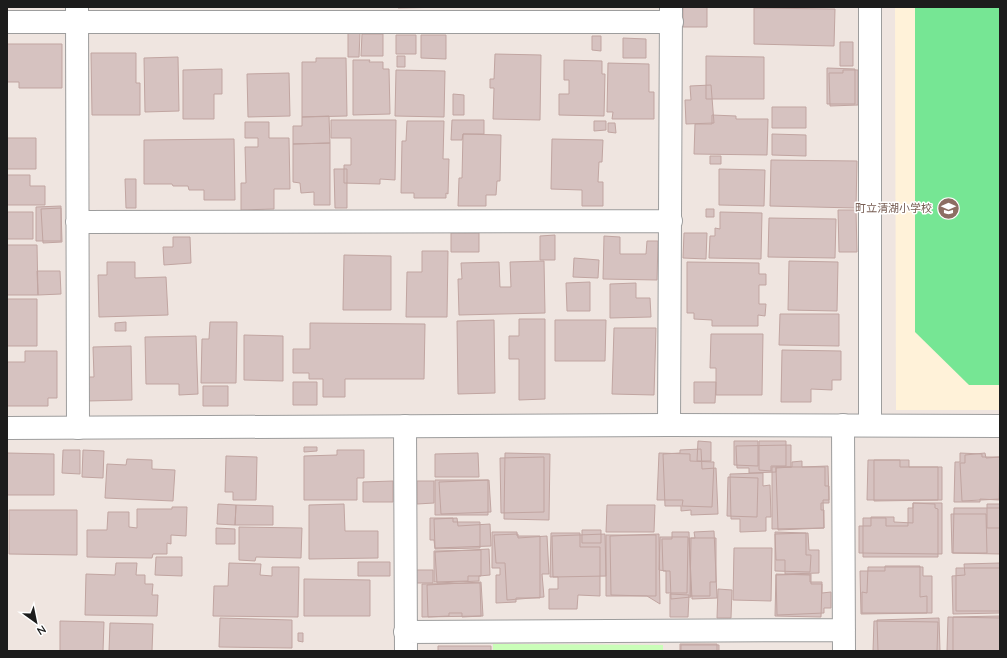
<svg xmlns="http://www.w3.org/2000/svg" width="1007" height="658" font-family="Quicksand,'Noto Sans JP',sans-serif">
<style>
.education{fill:#fff2d9}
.park{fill:#cafeb8}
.pitch{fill:#76e694}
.building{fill:#d6c2c0;stroke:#c1a5a1}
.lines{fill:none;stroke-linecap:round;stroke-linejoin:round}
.minor-casing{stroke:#9d9d9d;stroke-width:24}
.tertiary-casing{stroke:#9d9d9d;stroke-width:24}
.minor{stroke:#fff;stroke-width:22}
.tertiary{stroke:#fff;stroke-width:22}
.labels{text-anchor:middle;stroke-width:3;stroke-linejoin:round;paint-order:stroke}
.education-label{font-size:11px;fill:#785e54;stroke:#fff;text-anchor:end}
</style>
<rect width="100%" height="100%" fill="#efe5e0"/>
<path class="education" d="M895 7H1000V410H896Z"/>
<path class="park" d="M493 644 663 645V651H493Z"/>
<path class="pitch" d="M915 7H1000V385H969L915 332Z"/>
<path class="building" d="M398 7H450L398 8Z
M683 7H707V27H683Z
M754 8 835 9 834 46 754 44Z
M348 33H360L359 57H348Z
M362 34H383V56H361Z
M396 35H416V54H396Z
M421 35H446V59L421 58Z
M592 36H601V51L592 50Z
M623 38 646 39V58H623Z
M840 42H853V66H840Z
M7 44H62V88H19V82H7Z
M91 53H136V83H140V115H92Z
M495 54 541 55 540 120 493 119 494 88H490V79H494Z
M397 56H405V67H397Z
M706 56 764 57V99H706Z
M178 57 179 111 145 112 144 58Z
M316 58H346L347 116 302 117V62H316Z
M353 60H370L369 62H383V69H389L390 114 353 115Z
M564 60 602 61V74H605L604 116 559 115V94H569V80H564Z
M608 63 649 64V92H654V119H612L613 112H607Z
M827 68 855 69V104H827Z
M222 69V94H214V119H183V70Z
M396 70 445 71 444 117 395 116Z
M843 70H858V105L830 106 829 73H843Z
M289 73 290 116 248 117 247 74Z
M711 85 714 123 686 124 685 100H691L690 86Z
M453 94 464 95V115H453Z
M772 107H806V128H772Z
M712 115 736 116V119H768L767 155 694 154 695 124H712Z
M329 116 330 143 293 144V126H302V117Z
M331 120H396L395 180 380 179V184L344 183V165H351V138H331Z
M452 120H484V134H463L462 140H451Z
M407 121H444L443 159H449L448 194 446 193V198H414V193H401L402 141H406Z
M594 121H606V130L594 131Z
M245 122H269V138H289L290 189H274V209L241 210V183H246L245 147H258V138H245Z
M608 123H615L616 133 608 132Z
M463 134 501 135 500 181H497L496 195H486V206H458L459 178H462Z
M772 134 806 135V156L772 155Z
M7 138H36V169H7Z
M234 139 235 200H204V190H189L188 186H173L172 184H144V140Z
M552 139 603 140 602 162H599L598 182H603V206H582V190L551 189Z
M330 143V205H314V192L301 193 300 183 293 182V144Z
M710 156H721V164H710Z
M771 160 857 161 856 208 770 206Z
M334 169H347V208H335Z
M719 169 765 170 764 206 719 205Z
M7 175H30V186H45V205H7Z
M125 179H136V208H126Z
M61 206V241H36V207Z
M61 208 62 242 43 243 41 209Z
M706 209H714V217H706Z
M838 210H856L857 252H839Z
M7 212H33V239H7Z
M720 212 762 213 761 259 709 258 710 236H715V228L720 229Z
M769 218 836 219 835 258 768 257Z
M451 233H479V252H451Z
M684 233H707L706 259 683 258Z
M555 235V260H540V236Z
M604 236 620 237V254H646L647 241H658L657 280 603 279Z
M173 237H190L191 263 164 265 163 247H173Z
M7 245H37L38 295H7Z
M422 251H448L447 317H406L407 272H422Z
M344 255 391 256V310H343Z
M574 258 599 260 598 278 573 277Z
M544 261 545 313 459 315 458 279H462L461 263 499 262 500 287H511L510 262Z
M789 261 838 262 837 311 788 310Z
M107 262H135V278L166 277 168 315 99 317 98 275H107Z
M687 262 759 263V274H766V285H759V304H766L765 316 758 315V326H712V320L694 319V313H687Z
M37 271H60L61 294 38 295Z
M590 282V311H567L566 283Z
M636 283V298H650L651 317 610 318V284Z
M7 299H37V346H7Z
M780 314H839V346L779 345Z
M519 319H545V399L519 400V359H509V336H519Z
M494 320 495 393 458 394 457 321Z
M555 320H606L605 361H555Z
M126 322V331H115V323Z
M210 322H237L236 383H201L202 339H209Z
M310 323 425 324 424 379H345V397H323V379H309V373H293V349H310Z
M614 328H656L654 395 612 394Z
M711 334H763L762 395H716V368H710Z
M244 335 283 336V381L244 380Z
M196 336 198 394 179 395V384H146L145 337Z
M131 346 132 400 87 401V377H94L93 347Z
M782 350 841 351V380H832V390L811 389V402H781Z
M25 351H57V398H48V406H7V362H25Z
M293 382H317V405H293Z
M694 382H716L715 403H694Z
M203 386H228V406H203Z
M698 441 711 442V461H697Z
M734 441H758V466L734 465Z
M759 441H786V466H771V471L759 470Z
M791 445V467H776V472L749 473V468H737L736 446Z
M304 447H317V451L304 452Z
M701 449 702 469 716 468 718 514 691 515V510L681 511V506H665L663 454 680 453V450Z
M63 450H80V474L62 473Z
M83 450 104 451 103 478 82 477Z
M337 450H364V478H357V500H304V456L337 455Z
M7 453 54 454V495H7Z
M478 453 479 477H435V454Z
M505 453 550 454 549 520 504 519Z
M659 453 690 454V461L714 462 712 507 682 506 683 500H657Z
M960 453 982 454V457H1000L999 500 980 499V502H954L955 462H960Z
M985 453 986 458 1000 457V499L962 501 960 463H965V455Z
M226 456 257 457 256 500H233V492H225Z
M544 457V512L501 513 500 458Z
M127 459 152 460V469L175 470 173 501 105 498 107 464 126 465Z
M868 460H900V467H938V500H867Z
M874 460H909V467H942V500L874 501Z
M802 461V467L828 466 829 500H823L824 528 778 530 776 468 792 467V462Z
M772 467H825V486H829V503H821V510H824V528L772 529Z
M763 473V486L770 485 771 517H766V531L740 532V519H731L730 474Z
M728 477 758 478 757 517 727 516Z
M435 480H488V515H435Z
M489 480 491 512 441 514 439 482Z
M393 481V502H363V482Z
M417 481H434V503L417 504Z
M913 503 935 504V508L938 509V557H863V518H886V526H908V508H913Z
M913 503H942V554L859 553V526H871V517H894V522L913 523Z
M218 504 236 505 235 525 217 524Z
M344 504 345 531H378V558L309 559V505Z
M987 504H1000V528H987Z
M236 505 273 506V525H235Z
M607 505H655L654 532H606Z
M172 507H187L186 536 171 535V544L167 543V554H153L152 558 87 557V530H107L108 512H129V527L137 528V509H172Z
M954 508H1000V554L953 553Z
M9 510H77V555L9 554Z
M951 514H986L987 553H952Z
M430 518H453V522H480V548L435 549 434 540H430Z
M457 518 458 526 490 524 491 546 435 548 434 519Z
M239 527 302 528 301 558 256 557 255 561 239 560Z
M216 528 235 529V544H216Z
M582 530H601V543H582Z
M714 531 717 598 692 599 689 538H695L694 532Z
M492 532H517V536H540V598H516V602L496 603V575H500V568H492Z
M672 532H689L691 597 671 599 670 571H663L662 539H672Z
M775 532 806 533V555H811L810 572 775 571Z
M551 533H580V547H600V596L578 595 577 609H549V589H558V577H550Z
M808 533 809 550H819V573L785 574V560H776L775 534Z
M518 534V538L547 536 549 574H542L544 597 507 600 505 563H496L494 535Z
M605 534 606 576 553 577 552 536Z
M659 534 660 604 647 596 611 595 610 536Z
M606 535H656V596H606Z
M660 537H688L687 593H666V571L659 570Z
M691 538H716V582H710V596H690Z
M734 548H772L771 601 733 600Z
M489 549 490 575 479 576V581L437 583 435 552Z
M481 550V576H468V581L434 582V551Z
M156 557H182V576L155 575Z
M358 562H390V576H358Z
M116 563H137L136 575H145V584H153L152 595H158L157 616 85 615 86 574 115 575Z
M229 563 261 564 260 575 272 576V567H299L298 617 213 616 214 586H228Z
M1000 563V613L953 614 952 576 965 575 964 564Z
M885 566H920V597L927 596V613L861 614 860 571H885Z
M868 567H923V576H932V613H862V592L867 593Z
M956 568H1000V611H956Z
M415 570H433V583H415Z
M776 574 810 575V582H822L821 617 775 616Z
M811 574V584H822V593L831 592V608H824V613L777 615 776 575Z
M304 579 370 580V616H304Z
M481 582 483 616 462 617V613H449V616L428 617 427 585Z
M480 583 481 616 422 617V584Z
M718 589 732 590 731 618H717Z
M670 594 689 595 688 617H670Z
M1000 616V651H953V617Z
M948 617 1000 618V651H947Z
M220 618 292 620V648L219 647Z
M939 618 940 651H878L877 620Z
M60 621 104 622 103 651H60Z
M874 621 938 622 937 651H873Z
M110 623 153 624 152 651H109Z
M298 633H303V642L298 641Z
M680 644H717V651H680Z
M681 645H719V651H681Z
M438 646H491V651H438Z"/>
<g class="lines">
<defs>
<path id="minor" d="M77 7 78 428
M7 22H672
M77 222 671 221
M669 425 671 8
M843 425 844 651
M870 425V7
M405 426 406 651
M405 632 844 630"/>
<path id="tertiary" d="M7 428 669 425 1000 426"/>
</defs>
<use href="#minor" class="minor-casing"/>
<use href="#tertiary" class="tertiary-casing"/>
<use href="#minor" class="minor"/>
<use href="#tertiary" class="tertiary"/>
</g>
<defs>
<symbol id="school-disc" viewBox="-11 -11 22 22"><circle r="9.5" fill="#8d6e63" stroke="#fff"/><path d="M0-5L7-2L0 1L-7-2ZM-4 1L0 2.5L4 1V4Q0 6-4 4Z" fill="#fff"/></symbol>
</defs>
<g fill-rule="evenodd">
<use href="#school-disc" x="936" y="196" width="25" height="25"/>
</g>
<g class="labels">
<g class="education-label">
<text x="932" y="212">町立清湖小学校</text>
</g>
</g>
<rect width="1007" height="658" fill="none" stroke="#1c1c1c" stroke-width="16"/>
<g transform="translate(36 622) rotate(147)" stroke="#ffffff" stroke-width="3" paint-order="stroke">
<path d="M0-3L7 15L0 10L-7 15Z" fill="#1c1c1c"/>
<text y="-6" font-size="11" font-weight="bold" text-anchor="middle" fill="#1c1c1c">N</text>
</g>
</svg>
